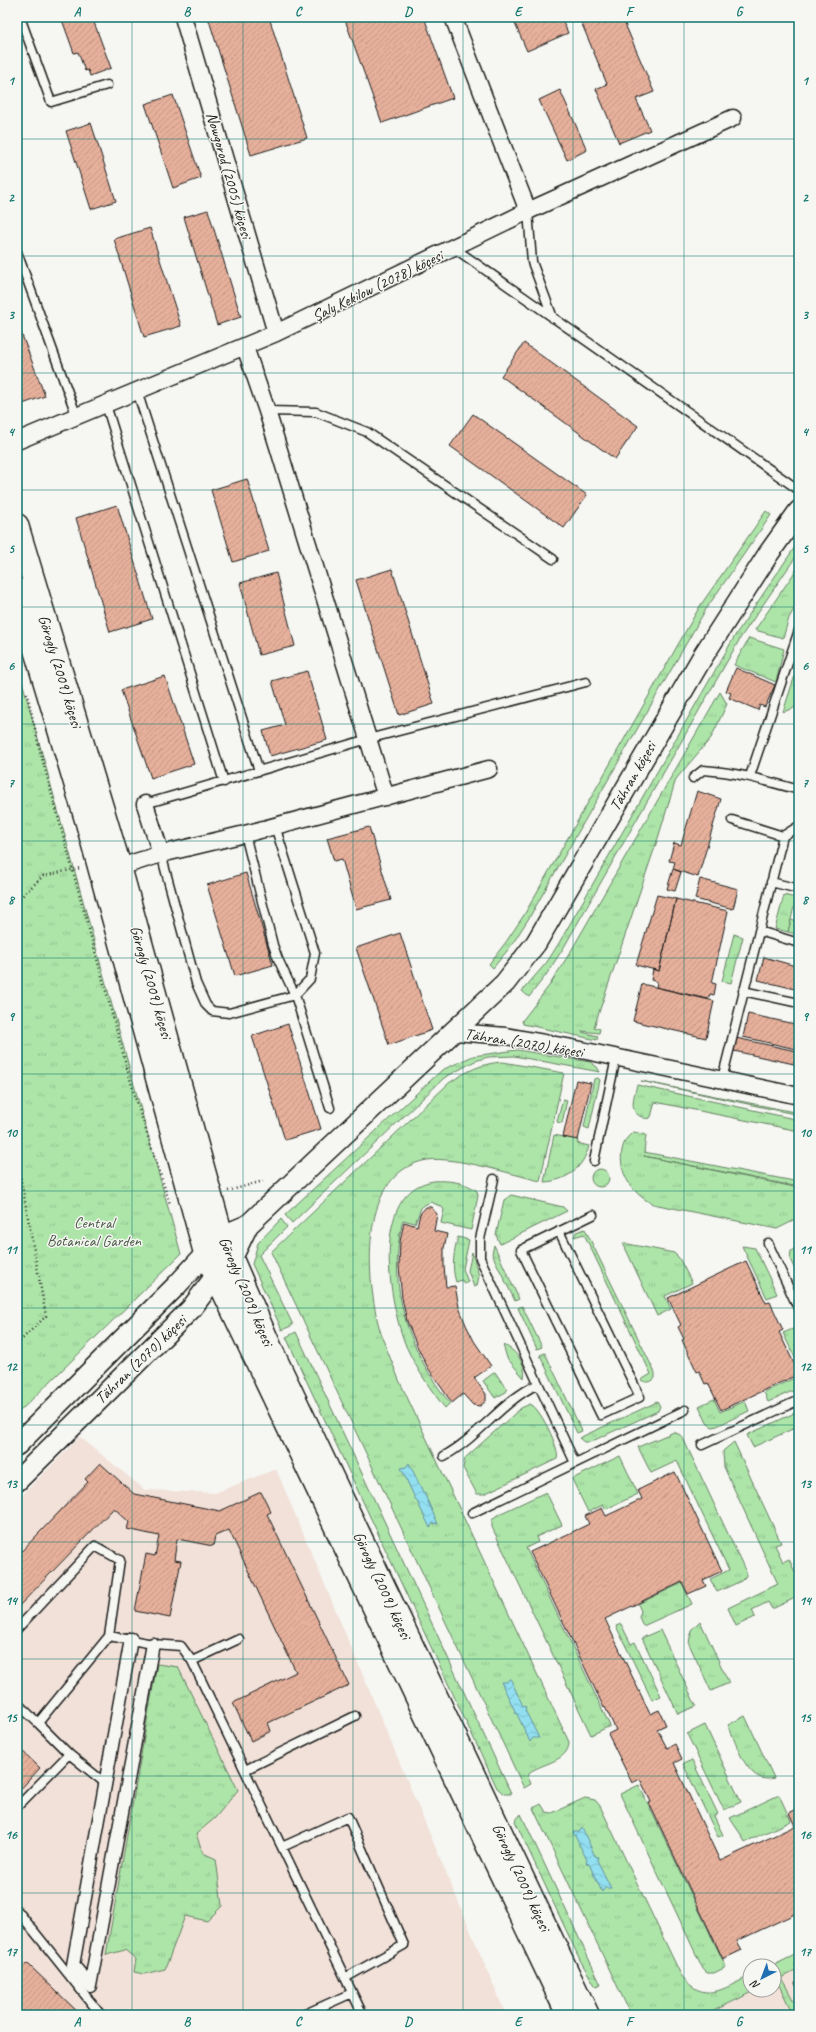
<svg xmlns="http://www.w3.org/2000/svg" width="816" height="2032" font-family="Caveat,sans-serif">
<style>
.built{fill:#f1e1d8}
.grass{fill:url(#grass-tufts);stroke:#648062}
.forest{fill:url(#forest-firs);stroke:#648062}
.water{fill:url(#water-waves);stroke:#63919c}
.building{fill:url(#building-hatch);stroke:#1c1c1c}
.lines{fill:none;stroke-linecap:round;stroke-linejoin:round}
.service-casing{stroke:#1c1c1c;stroke-width:11}
.pedestrian-casing{stroke:#1c1c1c;stroke-width:15}
.minor-casing{stroke:#1c1c1c;stroke-width:19}
.tertiary-casing{stroke:#1c1c1c;stroke-width:23}
.secondary-casing{stroke:#1c1c1c;stroke-width:25}
.path{stroke:#1c1c1c;stroke-width:2.5;stroke-dasharray:1 3;stroke-linecap:butt}
.service{stroke:#f6f6f2;stroke-width:8}
.pedestrian{stroke:#f6f6f2;stroke-width:12}
.minor{stroke:#f6f6f2;stroke-width:16}
.tertiary{stroke:#f6f6f2;stroke-width:20}
.secondary{stroke:#f6f6f2;stroke-width:22}
.grid{fill:none;stroke:#0f766e;stroke-width:1;stroke-opacity:0.55}
.labels{text-anchor:middle;stroke-width:3;stroke-linejoin:round;paint-order:stroke}
.street-label{font-size:16px;fill:#1c1c1c;stroke:#f6f6f2}
.park-label{font-size:16px;fill:#485846;stroke:#f6f6f2}
.neatline{fill:none;stroke:#0f766e;stroke-width:1.5}
.grid-label{font-size:13px;text-anchor:middle;font-weight:bold;fill:#0f766e}
</style>
<defs>
<pattern id="grass-tufts" width="24" height="20" patternUnits="userSpaceOnUse"><rect width="24" height="20" fill="#ade5a9"/><path d="M3 7l-1-3M5 7V3M7 7l1-3M15 17l-1-3M17 17v-4M19 17l1-3" fill="none" stroke="#94c491"/></pattern>
<pattern id="forest-firs" width="22" height="20" patternUnits="userSpaceOnUse"><rect width="22" height="20" fill="#ade5a9"/><path d="M5 1l3.5 6h-7zM16 11l3.5 6h-7z" fill="#94c491"/></pattern>
<pattern id="water-waves" width="16" height="10" patternUnits="userSpaceOnUse"><rect width="16" height="10" fill="#92dff1"/><path d="M0 5q4-4 8 0t8 0" fill="none" stroke="#7dbfce"/></pattern>
<pattern id="building-hatch" width="6" height="6" patternUnits="userSpaceOnUse"><rect width="6" height="6" fill="#e6b09b"/><path d="M-1 1l2-2M0 6l6-6M5 7l2-2" fill="none" stroke="#c59785"/></pattern>
</defs>
<rect width="100%" height="100%" fill="#f6f6f2"/>
<filter id="ink" filterUnits="userSpaceOnUse"><feTurbulence type="fractalNoise" baseFrequency=".025" numOctaves="2"/><feDisplacementMap in="SourceGraphic" scale="8" xChannelSelector="R" yChannelSelector="G"/><feConvolveMatrix kernelMatrix="1 2 1 2 8 2 1 2 1" color-interpolation-filters="sRGB"/></filter>
<g filter="url(#ink)">
<path class="built" d="M80 1437 145 1490 215 1493 276 1469 506 2015H17V1500Z
M799 1970V2015H707L758 1990H774V1982Z"/>
<path class="grass" d="M766 511 771 515 706 609 529 918 511 946 493 968 489 964 506 942 524 915 700 606Z
M799 541V552L741 637 564 947 546 975 529 997 522 991 547 962 559 943 736 634Z
M799 566V600L789 618 783 638 755 630Z
M749 638 784 649 776 682 734 665Z
M17 663 181 1254 17 1414Z
M799 663V706L783 712Z
M720 692 727 704 711 738 676 779 659 835 594 1027 600 1029 599 1033 582 1031V1032L598 1036 597 1040 523 1024 522 1021 549 986 571 951Z
M784 895 799 899V908L794 907 788 932 775 929Z
M734 934 743 937 731 983 722 981Z
M517 1050 590 1062 597 1067 600 1072 514 1056 488 1057 475 1061 444 1078 292 1223 285 1215 442 1070 473 1056Z
M503 1062 564 1073 540 1181C511 1174 454 1156 427 1160 359 1172 366 1274 378 1323 383 1343 392 1361 399 1380L569 1742C569 1761 543 1763 530 1772L528 1777 531 1784 524 1788 271 1252 449 1083C467 1071 482 1063 503 1062Z
M598 1078 600 1080 589 1129 584 1127 594 1079Z
M641 1081 799 1113V1115Z
M637 1085 799 1120V1131L655 1102 651 1117C648 1119 646 1119 642 1117 628 1112 634 1096 637 1085Z
M563 1099 567 1100 562 1123 557 1122Z
M634 1132 646 1135 644 1152 799 1182V1187L644 1156 799 1188V1218L777 1229 653 1204C632 1194 618 1173 622 1150 624 1142 626 1137 634 1132Z
M554 1135 578 1140 577 1143 589 1146C583 1168 567 1181 544 1182Z
M591 1178a9 9 0 1 1 18 0a9 9 0 1 1-18 0Z
M434 1181C448 1180 466 1182 477 1191L478 1196 471 1230 441 1223 444 1210 442 1207 431 1202 422 1206 415 1223 403 1220C386 1285 409 1353 450 1403L445 1408C430 1389 416 1368 406 1346 389 1304 369 1190 434 1181Z
M511 1195 563 1207 567 1211 500 1244 496 1235 504 1200Z
M281 1219 287 1227 259 1255 293 1325 282 1330 252 1264 258 1243Z
M585 1229 655 1373V1378C651 1383 646 1383 641 1380L651 1374 584 1234 574 1237 576 1232Z
M458 1237 469 1240 463 1269 468 1282 464 1284 462 1280 456 1282C451 1266 454 1252 458 1237Z
M623 1243 674 1253 679 1258 692 1283 665 1296 671 1309 657 1316Z
M494 1245 519 1299 515 1301 492 1254Z
M742 1246 755 1248 777 1294 767 1298Z
M799 1246V1250L796 1252 799 1259V1279L790 1259 791 1251Z
M472 1252 479 1276 477 1286 474 1287 468 1271Z
M522 1306 542 1347 537 1349 518 1308Z
M793 1329 799 1342V1366L783 1333Z
M296 1332 511 1793V1794H504L497 1788 286 1337Z
M503 1345C515 1349 527 1364 524 1378L507 1358Z
M545 1353 582 1431 577 1433 540 1355Z
M495 1372 507 1390 506 1392 495 1398 483 1381Z
M799 1376V1388L768 1402 764 1392Z
M714 1399 720 1412 745 1401 749 1411 717 1426 712 1427 707 1423 699 1406Z
M657 1402 660 1406 658 1411 590 1442H584L579 1438Z
M530 1404C539 1406 561 1450 557 1459L484 1494H477L463 1468 465 1458 521 1408Z
M799 1411V1426L753 1447 747 1435Z
M674 1432 682 1436 746 1572V1576L741 1581 717 1592 710 1579 729 1570 677 1461 651 1473 638 1447Z
M734 1442 781 1543 775 1545 783 1562 789 1559 799 1581V1593L793 1599 772 1609 768 1602 752 1610 755 1617 736 1626 728 1608 778 1584 724 1467 723 1451Z
M620 1456 638 1494 606 1509 603 1505 588 1512 572 1479Z
M546 1492 562 1525 536 1537 538 1542 526 1548 610 1726 591 1735 492 1527V1520L497 1515Z
M682 1583 692 1604 643 1626 639 1617 641 1611 638 1604Z
M700 1621 729 1683 711 1691 689 1644 691 1630Z
M621 1624 631 1644 635 1642 661 1696 652 1700 616 1626Z
M660 1630 696 1706 678 1714 642 1638Z
M157 1664 178 1667 238 1790 215 1818 196 1834 203 1853 216 1859 222 1906 207 1921 185 1916 165 1969 144 1974 134 1972 136 1959 125 1950 106 1955Z
M745 1716 774 1778C747 1786 737 1744 728 1725Z
M705 1725 741 1802 724 1810 687 1734Z
M692 1760 718 1814 714 1816 723 1835 718 1837 683 1764Z
M639 1785 726 1967 714 1973H707L703 1969 620 1794Z
M779 1795 791 1821 745 1842C741 1833 735 1827 730 1818Z
M585 1798 595 1800 600 1806 681 1975C704 2005 722 1989 750 1976V1990H757L705 2015H631L533 1808 541 1804 546 1812 552 1813Z
M521 1814 601 1985 596 1987 581 1962 515 1821Z
M799 1953V1969L774 1982V1966H772Z
M782 1979 799 2011V2015H791L793 2014 777 1981Z"/>
<path class="forest" d="M791 920 799 922V935L788 932Z"/>
<path class="water" d="M409 1463 423 1492 426 1493 425 1495 438 1524 433 1523 430 1528 416 1499 414 1498V1496L401 1468 406 1467Z
M510 1678 523 1706 526 1707 525 1710 539 1738H533L530 1742 517 1714 514 1713 515 1711 501 1682H507Z
M582 1828 595 1856 598 1857 597 1860 611 1888H605L602 1892 589 1864 586 1863 587 1860 573 1832H579Z"/>
<path class="building" d="M61 17H92L111 68 90 76 88 70 85 71 78 52 74 53Z
M208 17H269L307 138 251 155Z
M344 17H424L453 98 382 123Z
M512 17H561L568 33 527 51Z
M579 17H622L654 92 636 99 650 130 619 143 596 89 607 84Z
M560 90 587 150 567 160 539 100Z
M173 95 201 178 173 188 145 104Z
M91 123 116 201 91 209 66 131Z
M208 210 241 317 217 325 184 217Z
M150 228 181 326 144 337 114 239Z
M17 322 45 396 17 406Z
M524 343 638 426 615 459 501 376Z
M473 414 587 495 564 528 450 446Z
M247 479 269 551 233 562 211 490Z
M117 505 152 619 110 632 76 518Z
M392 569 434 704 399 715 356 580Z
M276 573 295 646 259 655 240 583Z
M736 668 775 685 765 707 760 705 758 710 729 698 731 693 726 691Z
M307 671 327 740 270 756 263 731 285 725 272 681Z
M165 676 194 764 151 778 121 690Z
M697 791 721 799 698 877 673 869 675 862 669 861 674 843 681 845Z
M369 827 391 900 356 909 342 859 334 861 327 838Z
M673 869 681 872 675 891 667 889Z
M246 873 273 965 235 976 207 885Z
M700 879 738 889 733 909 695 899Z
M657 895 676 899 659 971 636 965Z
M676 899 728 911 712 983 716 984 714 995 710 994 708 999 656 987 657 982 651 980 653 969 659 971Z
M400 933 432 1030 389 1045 356 948Z
M764 957 799 967V990L758 980Z
M642 984 714 1001 706 1038 633 1021Z
M748 1014 799 1025 796 1049 743 1037Z
M288 1024 321 1129 285 1140 252 1036Z
M736 1038 796 1051 794 1064 734 1051Z
M576 1080 591 1083 578 1140 563 1137Z
M426 1207H431L437 1214 434 1231 447 1234 444 1248V1266L446 1287 455 1286 459 1307 466 1325 474 1341 491 1366 474 1378 486 1394V1401L480 1406 473 1405 463 1394 452 1403 428 1368 417 1346 407 1321 402 1298 399 1267 400 1242 404 1222 417 1226 420 1214Z
M746 1261 766 1303 770 1302 783 1330 779 1332 799 1374 721 1410 708 1383 705 1384 699 1371 697 1372 682 1340 684 1339 678 1327 681 1325 668 1298Z
M100 1463 134 1494 220 1511 261 1492 271 1512 267 1514 349 1685 268 1723 271 1731 251 1741 233 1703 296 1672 229 1530 215 1536 213 1546 177 1539 174 1560 181 1561 170 1618 135 1611 146 1554 155 1556 159 1536 127 1529 129 1522 114 1508 17 1608V1556L88 1482 85 1479Z
M675 1472 722 1571 703 1580 706 1586 688 1594 682 1582 605 1619 650 1714 659 1710 666 1725 657 1729 667 1748 675 1744 682 1759 674 1763 720 1861 795 1826 789 1813 799 1808V1912L737 1941 742 1950 723 1959 649 1803 651 1802 640 1779 632 1783 608 1734 616 1730 605 1707 604 1708 530 1552 589 1524 585 1516 602 1508 606 1516 642 1499 638 1490Z
M17 1746 40 1768 17 1793Z
M17 1960 22 1965 28 1964 81 2015H25L17 2007Z
M799 1981V1992L795 1983Z"/>
<g class="lines">
<defs>
<path id="service" d="M20 17 51 102 107 85
M528 211 532 262 553 318
M454 248 799 490
M17 252 77 417
M137 391 259 771
M106 405 224 782
M267 411 316 412 367 432 553 559
M750 776 799 630
M693 778 703 770C736 772 767 781 799 790
M145 804 368 739 586 682
M732 820 783 836
M245 834 273 945 278 959 295 995 330 1108
M161 854 196 983 206 1005 212 1011 229 1013 295 995 310 979 315 953 275 826
M771 882 799 889
M759 931 799 943
M743 991 799 1003
M722 1079 783 836 799 826
M594 1161 616 1058
M494 1179 480 1239V1258L575 1463
M559 1231 640 1397 601 1415 521 1250 593 1215
M768 1243 799 1310
M702 1445 799 1400
M444 1456C479 1437 502 1401 538 1384
M472 1513 685 1410
M17 1629 95 1546 120 1560 109 1636
M192 1661 239 1639
M17 1703 38 1723
M69 1754 105 1783
M245 1770 355 1716
M17 1807 69 1754 38 1723 109 1636 153 1644 181 1646 192 1661 363 2015
M282 1847 348 1817 404 1945 345 1978
M17 1910 101 2015
M303 2015 352 1993"/>
<path id="pedestrian" d="M131 1639 73 1965 90 1986 153 1644"/>
<path id="minor" d="M183 17 276 333
M453 17 528 211
M245 347 267 411 386 797
M17 441 276 333 528 211 733 118
M145 804 161 854
M120 867 161 854 245 834 489 769
M455 1032 506 1036 567 1047 799 1096"/>
<path id="tertiary" d="M17 1445 177 1285 222 1236 248 1225 505 983 536 943 703 656 769 553 799 511
M17 1481 191 1309 215 1277 232 1258 248 1225"/>
<path id="secondary" d="M17 525 120 867 222 1236 273 1353 588 2015
M17 590 87 823 205 1253 568 2015"/>
</defs>
<use href="#service" class="service-casing"/>
<use href="#pedestrian" class="pedestrian-casing"/>
<use href="#minor" class="minor-casing"/>
<use href="#tertiary" class="tertiary-casing"/>
<use href="#secondary" class="secondary-casing"/>
<path class="path" d="M27 693 40 751 135 1097 170 1204
M17 901 43 876 80 868
M17 1158 46 1316 17 1344
M228 1191 263 1181"/>
<use href="#service" class="service"/>
<use href="#pedestrian" class="pedestrian"/>
<use href="#minor" class="minor"/>
<use href="#tertiary" class="tertiary"/>
<use href="#secondary" class="secondary"/>
</g>
</g>
<path class="grid" d="M132 17V2015M243 17V2015M353 17V2015M463 17V2015M573 17V2015M684 17V2015M17 139H799M17 256H799M17 373H799M17 490H799M17 607H799M17 724H799M17 841H799M17 958H799M17 1074H799M17 1191H799M17 1308H799M17 1425H799M17 1542H799M17 1659H799M17 1776H799M17 1893H799"/>
<g class="labels">
<g class="street-label">
<text transform="translate(230 175) rotate(74)" y="6">Nowgorod (2005) köçesi</text>
<text transform="translate(377 285) rotate(-26)" y="6">Şaly Kekilow (2078) köçesi</text>
<text transform="translate(61 671) rotate(73)" y="6">Görogly (2009) köçesi</text>
<text transform="translate(632 776) rotate(-60)" y="6">Tähran köçesi</text>
<text transform="translate(152 982) rotate(74)" y="6">Görogly (2009) köçesi</text>
<text transform="translate(524 1042) rotate(9)" y="6">Tähran (2070) köçesi</text>
<text transform="translate(247 1291) rotate(67)" y="6">Görogly (2009) köçesi</text>
<text transform="translate(140 1359) rotate(-44)" y="6">Tähran (2070) köçesi</text>
<text transform="translate(383 1585) rotate(65)" y="6">Görogly (2009) köçesi</text>
<text transform="translate(522 1877) rotate(65)" y="6">Görogly (2009) köçesi</text>
</g>
<g class="park-label">
<text x="94" y="1228">Central<tspan x="94" dy="18">Botanical Garden</tspan></text>
</g>
</g>
<rect width="816" height="2032" fill="none" stroke="#f6f6f2" stroke-width="44"/>
<g transform="translate(762 1978) rotate(222)"><circle r="19" fill="#f6f6f2" stroke="#9f9f9c"/>
<path d="M0-3L7 15L0 10L-7 15Z" fill="#1f6fb2"/>
<text y="-6" font-size="11" font-weight="bold" text-anchor="middle" fill="#1c1c1c">N</text>
</g>
<rect x="22" y="22" width="772" height="1988" class="neatline"/>
<g class="grid-label">
<text x="77" y="16">A</text>
<text x="187" y="16">B</text>
<text x="298" y="16">C</text>
<text x="408" y="16">D</text>
<text x="518" y="16">E</text>
<text x="629" y="16">F</text>
<text x="739" y="16">G</text>
<text x="11" y="85">1</text>
<text x="805" y="85">1</text>
<text x="11" y="202">2</text>
<text x="805" y="202">2</text>
<text x="11" y="319">3</text>
<text x="805" y="319">3</text>
<text x="11" y="436">4</text>
<text x="805" y="436">4</text>
<text x="11" y="553">5</text>
<text x="805" y="553">5</text>
<text x="11" y="670">6</text>
<text x="805" y="670">6</text>
<text x="11" y="787">7</text>
<text x="805" y="787">7</text>
<text x="11" y="904">8</text>
<text x="805" y="904">8</text>
<text x="11" y="1021">9</text>
<text x="805" y="1021">9</text>
<text x="11" y="1137">10</text>
<text x="805" y="1137">10</text>
<text x="11" y="1254">11</text>
<text x="805" y="1254">11</text>
<text x="11" y="1371">12</text>
<text x="805" y="1371">12</text>
<text x="11" y="1488">13</text>
<text x="805" y="1488">13</text>
<text x="11" y="1605">14</text>
<text x="805" y="1605">14</text>
<text x="11" y="1722">15</text>
<text x="805" y="1722">15</text>
<text x="11" y="1839">16</text>
<text x="805" y="1839">16</text>
<text x="11" y="1956">17</text>
<text x="805" y="1956">17</text>
<text x="77" y="2026">A</text>
<text x="187" y="2026">B</text>
<text x="298" y="2026">C</text>
<text x="408" y="2026">D</text>
<text x="518" y="2026">E</text>
<text x="629" y="2026">F</text>
<text x="739" y="2026">G</text>
</g>
</svg>
